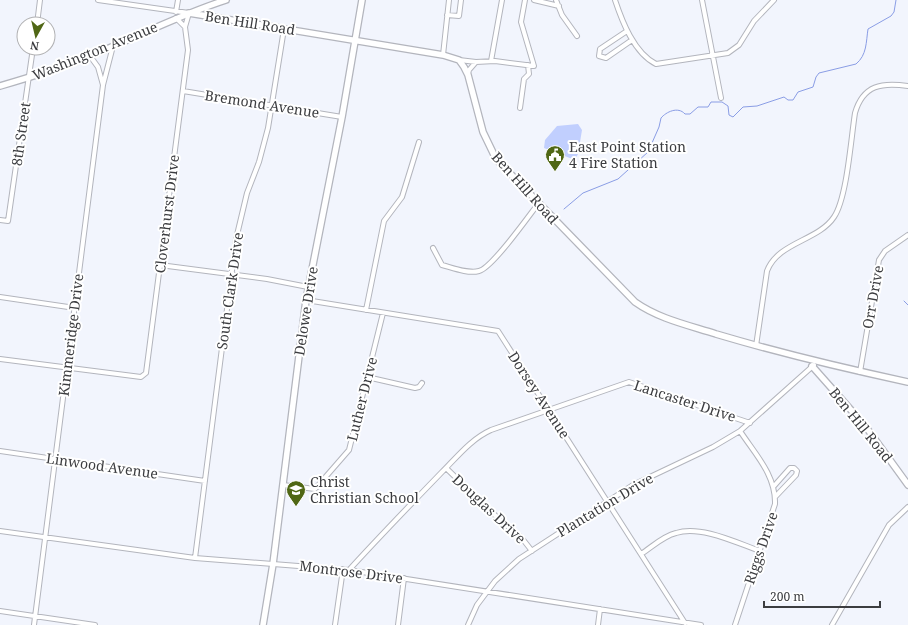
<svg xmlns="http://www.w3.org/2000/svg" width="908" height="625" font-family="'Noto Serif',serif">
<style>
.grass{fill:#c1cffe}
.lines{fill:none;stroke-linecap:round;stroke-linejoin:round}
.stream{stroke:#8a9de5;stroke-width:1}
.minor-casing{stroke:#b3b5bd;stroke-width:6}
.tertiary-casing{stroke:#b3b5bd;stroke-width:8}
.minor{stroke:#fff;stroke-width:4}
.tertiary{stroke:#fff;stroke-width:5.5}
.labels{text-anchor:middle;stroke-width:4;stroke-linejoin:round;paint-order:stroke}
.street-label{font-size:14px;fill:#3c3d40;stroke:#fff}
.poi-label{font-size:14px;fill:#3c3d40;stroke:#fff;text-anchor:start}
</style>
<rect width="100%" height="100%" fill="#f2f5fd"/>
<path class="grass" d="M578 124 582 130 578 154 575 160 544 148 545 140 557 126Z"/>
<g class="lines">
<path class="stream" d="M564 209 583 193 618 179 648 152 659 127 661 118C666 112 678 106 685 114H690L698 107H708L711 102H722L728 106 729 115 733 117 743 107 757 106 784 97 788 100H793L798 92 813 87 816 77 819 73 856 64C867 55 866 42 868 29L891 16 894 12 896 0
M904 301 908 305"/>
<defs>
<path id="minor" d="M534 0 559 6
M556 0 562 15 577 36
M615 0C622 21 634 53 656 64L728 53 739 45 754 21 774 0
M702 0 721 98
M176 12 178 0
M447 15 459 16 461 0
M176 18 185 27
M37 24 40 0
M627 31 600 49 599 56 606 58 632 40
M443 55 449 0
M90 56 98 67 103 85
M459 60 476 62 469 70 468 74
M491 61 502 0
M476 62 495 61 534 66 521 22 525 0
M183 91 342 117
M520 108 524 79 529 74 528 65
M0 220 8 221 33 48
M433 248 442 265C453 268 468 274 479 271 492 268 528 217 538 204
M160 265 267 279 308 287
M0 297 75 308
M306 300 498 331 685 623
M366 310 384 221 402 197 419 142
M756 346 767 271C778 242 818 241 834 217 847 198 851 138 855 113 863 85 882 82 908 86
M0 359 141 377 146 373 188 50 185 27 189 13 98 0
M860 372 879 260 885 251 908 235
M367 377 415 388 419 387 422 383
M0 451 205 481
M446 468 501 521 521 537 532 551
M283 485 315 489 349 450 383 313
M774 486 790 468H794L797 471 796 475 776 496
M0 531 195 558 349 570 701 625
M641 554C652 547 663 536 676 533 701 525 737 543 760 551
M195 558 236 239 247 193 259 162 268 128 284 29
M349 570C380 536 411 504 442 472 457 457 471 439 491 430L629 382 750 423
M0 611 95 625
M34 625 103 85 113 46
M335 625 343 569
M398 625 404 578
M468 625 477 605 495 581 519 559 633 485 713 447 740 431 814 365
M598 625 600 609
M735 625 775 504C776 475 755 454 740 431
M832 625 889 525 908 507"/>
<path id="tertiary" d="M189 13 443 55 459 60 464 67 468 75 483 132 496 159 635 302C659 319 688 325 716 334 780 353 843 368 908 382
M0 86C31 77 61 68 90 56 135 38 179 15 226 0
M812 366 866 427 908 485
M263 625 273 564 306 300 342 117 362 0"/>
</defs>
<use href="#minor" class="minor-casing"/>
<use href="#tertiary" class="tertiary-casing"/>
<use href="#minor" class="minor"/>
<use href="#tertiary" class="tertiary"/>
</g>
<defs>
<symbol id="civic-pin" viewBox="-11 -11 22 30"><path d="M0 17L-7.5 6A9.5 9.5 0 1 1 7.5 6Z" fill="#506715" stroke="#fff"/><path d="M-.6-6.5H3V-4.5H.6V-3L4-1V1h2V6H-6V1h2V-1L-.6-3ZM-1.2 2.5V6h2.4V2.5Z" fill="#fff"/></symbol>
<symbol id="school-pin" viewBox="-11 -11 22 30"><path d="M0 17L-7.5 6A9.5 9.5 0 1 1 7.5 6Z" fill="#506715" stroke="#fff"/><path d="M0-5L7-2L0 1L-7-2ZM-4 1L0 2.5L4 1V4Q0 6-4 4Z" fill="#fff"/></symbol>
</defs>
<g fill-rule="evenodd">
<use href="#civic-pin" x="544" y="144" width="22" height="30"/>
<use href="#school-pin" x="285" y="479" width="22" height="30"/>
</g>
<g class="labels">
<g class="street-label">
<text transform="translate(250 23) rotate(9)" y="5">Ben Hill Road</text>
<text transform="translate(95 51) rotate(-22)" y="5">Washington Avenue</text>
<text transform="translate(262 104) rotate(9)" y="5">Bremond Avenue</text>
<text transform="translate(21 134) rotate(-82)" y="5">8th Street</text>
<text transform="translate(525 188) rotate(48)" y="5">Ben Hill Road</text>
<text transform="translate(167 214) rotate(-83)" y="5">Cloverhurst Drive</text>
<text transform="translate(230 291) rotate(-82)" y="5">South Clark Drive</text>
<text transform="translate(873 297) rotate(-80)" y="5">Orr Drive</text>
<text transform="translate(306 311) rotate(-81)" y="5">Delowe Drive</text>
<text transform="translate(71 335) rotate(-83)" y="5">Kimmeridge Drive</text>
<text transform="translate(539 395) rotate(57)" y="5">Dorsey Avenue</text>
<text transform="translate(362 399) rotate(-76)" y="5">Luther Drive</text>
<text transform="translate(685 401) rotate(18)" y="5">Lancaster Drive</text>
<text transform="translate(861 425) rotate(51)" y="5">Ben Hill Road</text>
<text transform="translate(102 466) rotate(8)" y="5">Linwood Avenue</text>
<text transform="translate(605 505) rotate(-31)" y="5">Plantation Drive</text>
<text transform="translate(489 509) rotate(43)" y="5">Douglas Drive</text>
<text transform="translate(761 548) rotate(-71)" y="5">Riggs Drive</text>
<text transform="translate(351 572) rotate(7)" y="5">Montrose Drive</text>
</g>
<g class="poi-label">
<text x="569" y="152">East Point Station<tspan x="569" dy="16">4 Fire Station</tspan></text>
<text x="310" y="487">Christ<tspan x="310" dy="16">Christian School</tspan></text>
</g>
</g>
<g transform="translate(36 36) rotate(188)"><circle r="19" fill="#ffffff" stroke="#b1b1b3"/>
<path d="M0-3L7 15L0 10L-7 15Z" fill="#506715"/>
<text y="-6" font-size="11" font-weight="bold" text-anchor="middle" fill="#3c3d40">N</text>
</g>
<path d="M764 601v6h116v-6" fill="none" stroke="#3c3d40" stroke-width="2"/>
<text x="770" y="601" font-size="12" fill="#3c3d40" stroke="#ffffff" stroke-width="3" paint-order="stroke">200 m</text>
</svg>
